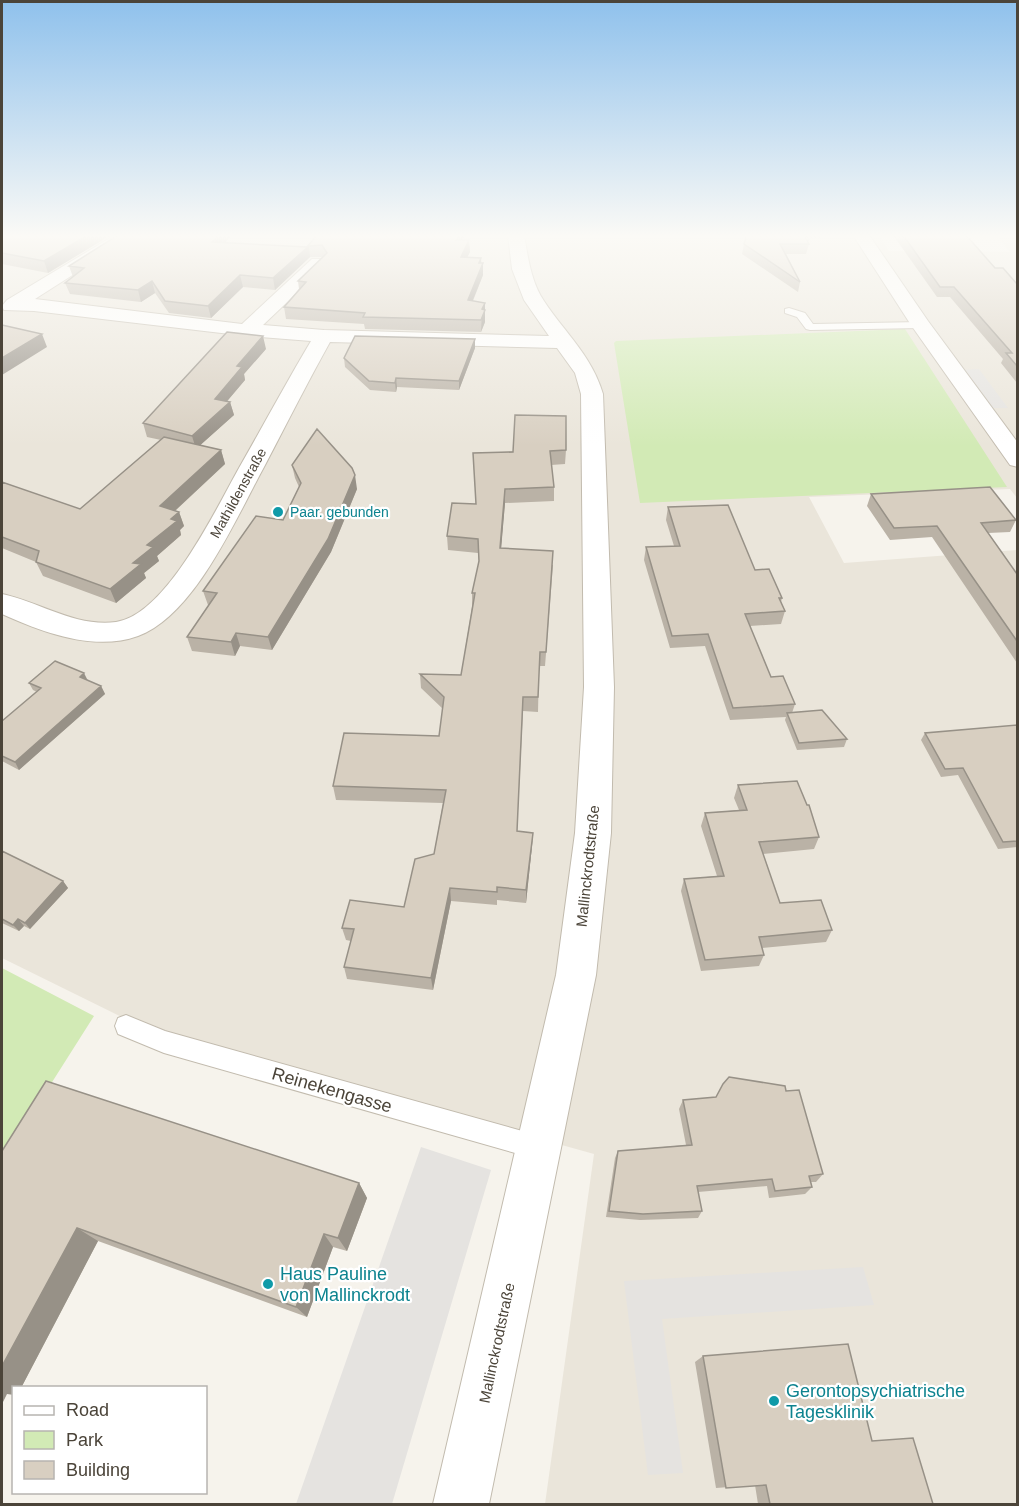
<svg xmlns="http://www.w3.org/2000/svg" width="1019" height="1506" font-family="Arial,sans-serif">
<style>
.residential{fill:#eae5da}
.green{fill:#d2eab5}
.parking{fill:#e5e3e0}
.lines{fill:none;stroke-linecap:round;stroke-linejoin:round}
.service-casing{stroke:#c2bbae;stroke-width:2}
.minor-casing{stroke:#c2bbae;stroke-width:2}
.service{fill:#fff;fill-rule:evenodd}
.minor{fill:#fff;fill-rule:evenodd}
.wall{fill:#bab2a6}
.shaded-wall{fill:#979187}
.building{fill:#d8cfc1;stroke:#979187;stroke-width:1.5}
.culture-dot{fill:#0f9aa8;stroke:#fff;stroke-width:2}
.labels{text-anchor:middle;stroke-width:4.5;stroke-linejoin:round;paint-order:stroke}
.far-street-label{font-size:14px;fill:#4b4439;stroke:#fff}
.far-culture-label{font-size:14px;fill:#0d838f;stroke:#fff;text-anchor:start}
.street-label{font-size:15px;fill:#4b4439;stroke:#fff}
.near-street-label{font-size:18px;fill:#4b4439;stroke:#fff}
.near-culture-label{font-size:18px;fill:#0d838f;stroke:#fff;text-anchor:start}
</style>
<rect width="100%" height="100%" fill="#f6f3ec"/>
<path class="residential" d="M2 235H878L889 251 1010 252 996 235H1017V498L1010 489 809 497 844 563 1017 550V1504H545L594 1154 144 1028 2 958Z"/>
<path class="green" d="M905 329 1007 487 640 503 614 343 616 341Z
M2 968 94 1016 2 1161Z"/>
<path class="parking" d="M979 369 1008 408H988L960 370Z
M421 1147 491 1170 392 1504H296Z
M863 1267 874 1305 662 1319 683 1473 648 1475 624 1281Z"/>
<g class="lines">
<defs>
<path id="service" d="M789 308 805 313 813 324 921 322 926 325 921 328 810 330 806 329 797 317 785 313V309Z
M126 1015 165 1031 540 1136 549 1139 552 1148 549 1157 540 1160 164 1053 118 1034 115 1026 118 1018Z"/>
<path id="minor" d="M115 235H135L35 299 242 324 312 259H324L327 263 324 267 263 325 324 330 549 336 524 300 512 269 508 235H524C528 257 531 282 544 301 565 333 592 356 603 394L614 687 611 833 596 975 489 1504H433L556 975 575 833 584 687 581 394 575 373 557 348 330 342C307 383 286 425 264 467 236 518 195 615 138 636 94 652 42 632 2 614V594C40 602 74 627 116 622 166 615 216 509 239 468 263 426 286 383 311 341L247 336 34 311 4 310 2 306 7 300Z
M853 235H869L928 321 1018 443V467L1010 465 911 325Z"/>
</defs>
<use href="#service" class="service-casing"/>
<use href="#minor" class="minor-casing"/>
<use href="#service" class="service"/>
<use href="#minor" class="minor"/>
</g>
<path class="wall" d="M2 235H111L48 273 2 264Z
M118 235H232L225 243 307 247 317 235 469 240 470 252 467 257 481 258 483 275 473 301 485 303V322L481 332 365 329 364 324 286 319 284 307 299 289 298 281 323 257H310L275 290 243 287 211 318 169 313 155 293 141 302 70 294 65 283 73 277 69 266Z
M747 235H821L820 238H810L809 241H807L809 244 806 254H786L800 282 798 292 742 254 744 244Z
M893 235H966L995 268 1017 284V383L1001 363 1003 359 950 297H937Z
M475 348 459 390 397 387 396 392 370 390 345 367 344 358Z
M266 349 244 374 245 380 227 401 230 402 234 415 200 445 221 450 225 464 175 511 179 512 184 526 180 530 181 535 157 556 159 561 144 573 146 578 116 603 43 576 36 562 2 548V482L80 509 161 440 147 437 143 423Z
M566 450 565 464 551 465 554 487V501L505 503 501 548 553 565 545 666H539L538 712 523 711 517 831 533 833 532 846 526 903 497 900V905L451 901 433 990 347 979 344 967 351 941 346 940 342 928 404 907 434 854 443 803 336 800 333 786 439 736 443 709 421 688 420 674 461 675 472 607V593L479 562 478 553 448 550 447 536 476 504 473 453Z
M292 465 357 489 331 552 272 650 240 646 235 656 192 651 187 637 209 605H208L203 591 283 520 299 487 295 478Z
M871 494 1016 520 1010 532 988 533 1017 574V663L932 537 890 540 867 506Z
M668 507 755 570 782 598 781 602 785 611 781 624 750 626 771 677 795 704 792 713 847 739 844 747 797 750 785 720 786 717 730 720 705 646 670 648 644 560 646 547 674 546 666 520Z
M88 681 101 686 105 694 19 770 2 761V721L37 692 33 690 29 683Z
M1017 725V847L998 849 958 775 941 777 921 740 925 733Z
M738 785 819 837 814 849 763 854 780 903 832 930 826 942 762 948 764 955 759 966 701 971 681 891 684 879 717 876 701 826 705 813 739 810 734 798Z
M2 851 63 881 68 888 30 929 24 926 19 931 2 923Z
M786 1091 823 1174 816 1182H811L812 1187 805 1194 769 1198 767 1186 698 1192 702 1211 698 1218 640 1220 606 1217 615 1158 618 1151 686 1145 679 1109 683 1100Z
M2 1151 359 1183 367 1198 347 1251 333 1247 307 1317 98 1241 21 1388H14L7 1394Z
M703 1356 872 1441 933 1504H758L755 1485 716 1488 695 1362Z"/>
<path class="shaded-wall" d="M88 235H111L48 273 44 261Z
M219 235H232L215 253 212 242Z
M459 235H465L457 251 456 240Z
M469 240 470 252 462 268 461 257Z
M309 246 310 257 275 290 273 278Z
M481 258V268L483 263V275L468 312V300Z
M240 275 243 287 211 318 208 306Z
M152 281 155 293 141 302 138 290Z
M485 303V322L481 332 482 309Z
M42 334 47 347 2 375V358Z
M263 336 266 349 244 374 245 380 218 412 215 399 237 366Z
M475 339V348L459 390V381Z
M396 378 397 387 396 392 395 383Z
M230 402 234 415 196 449 192 436Z
M221 450 225 464 165 520 160 506Z
M355 475 357 489 331 552 272 650 268 637Z
M505 489V503L500 562V548Z
M179 512 184 526 180 530 181 535 157 556 159 561 144 573 146 578 116 603 110 589 133 563 147 545 171 519Z
M236 633 240 646 235 656 231 642Z
M84 673 88 681 80 677Z
M101 686 105 694 19 770 15 762Z
M533 833 532 846 526 903V890Z
M63 881 68 888 30 929 25 923Z
M450 888 451 901 433 990 431 978Z
M18 919 24 926 19 931 13 925Z
M359 1183 367 1198 347 1251 338 1238Z
M77 1228 98 1241 21 1388H14V1395L7 1394 2 1404V1366Z
M324 1234 333 1247 307 1317 296 1307Z"/>
<path class="building" d="M2 235H88L44 261 2 253Z
M118 235H219L212 242 307 247 317 235H459L456 240H469L461 257 481 258 479 263H483L468 300 485 303 482 309 485 310 481 320 363 317 365 313 284 307 306 282 298 281 327 253 322 245 309 246 273 278 240 275 208 306 165 301 152 281 138 290 65 283 84 268 69 266Z
M747 235H804L809 244H780L800 282 744 244Z
M903 235H966L995 268H1003L1017 284V366L1006 353H1012L954 287H940Z
M2 325 42 334 2 358Z
M227 332 263 336 237 366 242 367 215 399 230 402 192 436 143 423Z
M355 336 475 339 459 381 396 378 395 383 369 381 344 358Z
M515 415 566 416V450L550 451 554 487 505 489 500 548 553 551 546 652H540L538 697H523L517 831 533 833 526 890 497 887V892L450 888 431 978 344 967 354 929 342 928 350 900 404 907 415 859 434 854 446 790 333 786 344 733 439 736 444 697 420 674 461 675 475 593H472L479 561 478 539 447 536 452 503 476 504 473 453 513 452Z
M317 429 352 468 355 475 328 539 268 637 236 633 231 642 187 637 217 593 203 591 256 516 283 520 301 483 292 465Z
M164 437 221 450 160 506 179 512 171 519 177 521 147 545 153 547 133 563 141 564 110 589 36 562 39 551 2 537V482L80 509Z
M990 487 1016 520 981 523 1017 574V641L937 526 894 528 871 494Z
M728 505 755 570 769 569 782 598H779L785 611 745 614 771 677 783 676 795 704 733 708 708 634 672 636 646 547 680 546 668 507Z
M55 661 84 673 80 677 101 686 15 762 2 756V721L41 688 29 683Z
M822 710 847 739 799 743 787 713Z
M1017 725V841L1003 842 963 768 945 769 925 733Z
M797 781 807 805H809L819 837 759 842 780 903 821 900 832 930 759 937 764 955 705 960 684 879 724 876 705 813 747 810 738 785Z
M2 851 63 881 25 923 18 919 13 925 2 919Z
M729 1077 785 1086 786 1091 799 1090 823 1174 809 1176 812 1187 775 1191 772 1179 697 1186 702 1211 643 1214 609 1211 618 1151 692 1145 683 1100 716 1097 723 1084Z
M46 1081 359 1183 338 1238 324 1234 296 1307 77 1228 2 1366V1151Z
M848 1344 872 1441 913 1438 933 1504H770L766 1485 726 1488 703 1356Z"/>
<linearGradient id="sky" x2="0" y2="1"><stop stop-color="#8fc1ec"/><stop offset="0.53" stop-color="#fbfaf6"/><stop offset="1" stop-color="#fbfaf6" stop-opacity="0"/></linearGradient>
<rect width="1019" height="446" fill="url(#sky)"/>
<g class="culture-dot">
<circle cx="278" cy="512" r="6"/>
<circle cx="268" cy="1284" r="6"/>
<circle cx="774" cy="1401" r="6"/>
</g>
<g class="labels">
<g class="far-street-label">
<text transform="translate(238 493) rotate(-61)" y="5">Mathildenstraße</text>
</g>
<g class="far-culture-label">
<text x="290" y="517">Paar. gebunden</text>
</g>
<g class="street-label">
<text transform="translate(588 866) rotate(-84)" y="5">Mallinckrodtstraße</text>
<text transform="translate(497 1343) rotate(-78)" y="5">Mallinckrodtstraße</text>
</g>
<g class="near-street-label">
<text transform="translate(332 1090) rotate(16)" y="6">Reinekengasse</text>
</g>
<g class="near-culture-label">
<text x="280" y="1280">Haus Pauline<tspan x="280" dy="21">von Mallinckrodt</tspan></text>
<text x="786" y="1397">Gerontopsychiatrische<tspan x="786" dy="21">Tagesklinik</tspan></text>
</g>
</g>
<rect width="1019" height="1506" fill="none" stroke="#4b4439" stroke-width="6"/>
<rect x="12" y="1386" width="195" height="108" fill="#ffffff" stroke="#b7b4b0" stroke-width="1.5"/>
<rect x="24" y="1406" width="30" height="9" fill="#ffffff" stroke="#b7b4b0" stroke-width="1.5"/>
<text x="66" y="1416" font-size="18" fill="#4b4439">Road</text>
<rect x="24" y="1431" width="30" height="18" fill="#d2eab5" stroke="#b7b4b0" stroke-width="1.5"/>
<text x="66" y="1446" font-size="18" fill="#4b4439">Park</text>
<rect x="24" y="1461" width="30" height="18" fill="#d8cfc1" stroke="#b7b4b0" stroke-width="1.5"/>
<text x="66" y="1476" font-size="18" fill="#4b4439">Building</text>
</svg>
